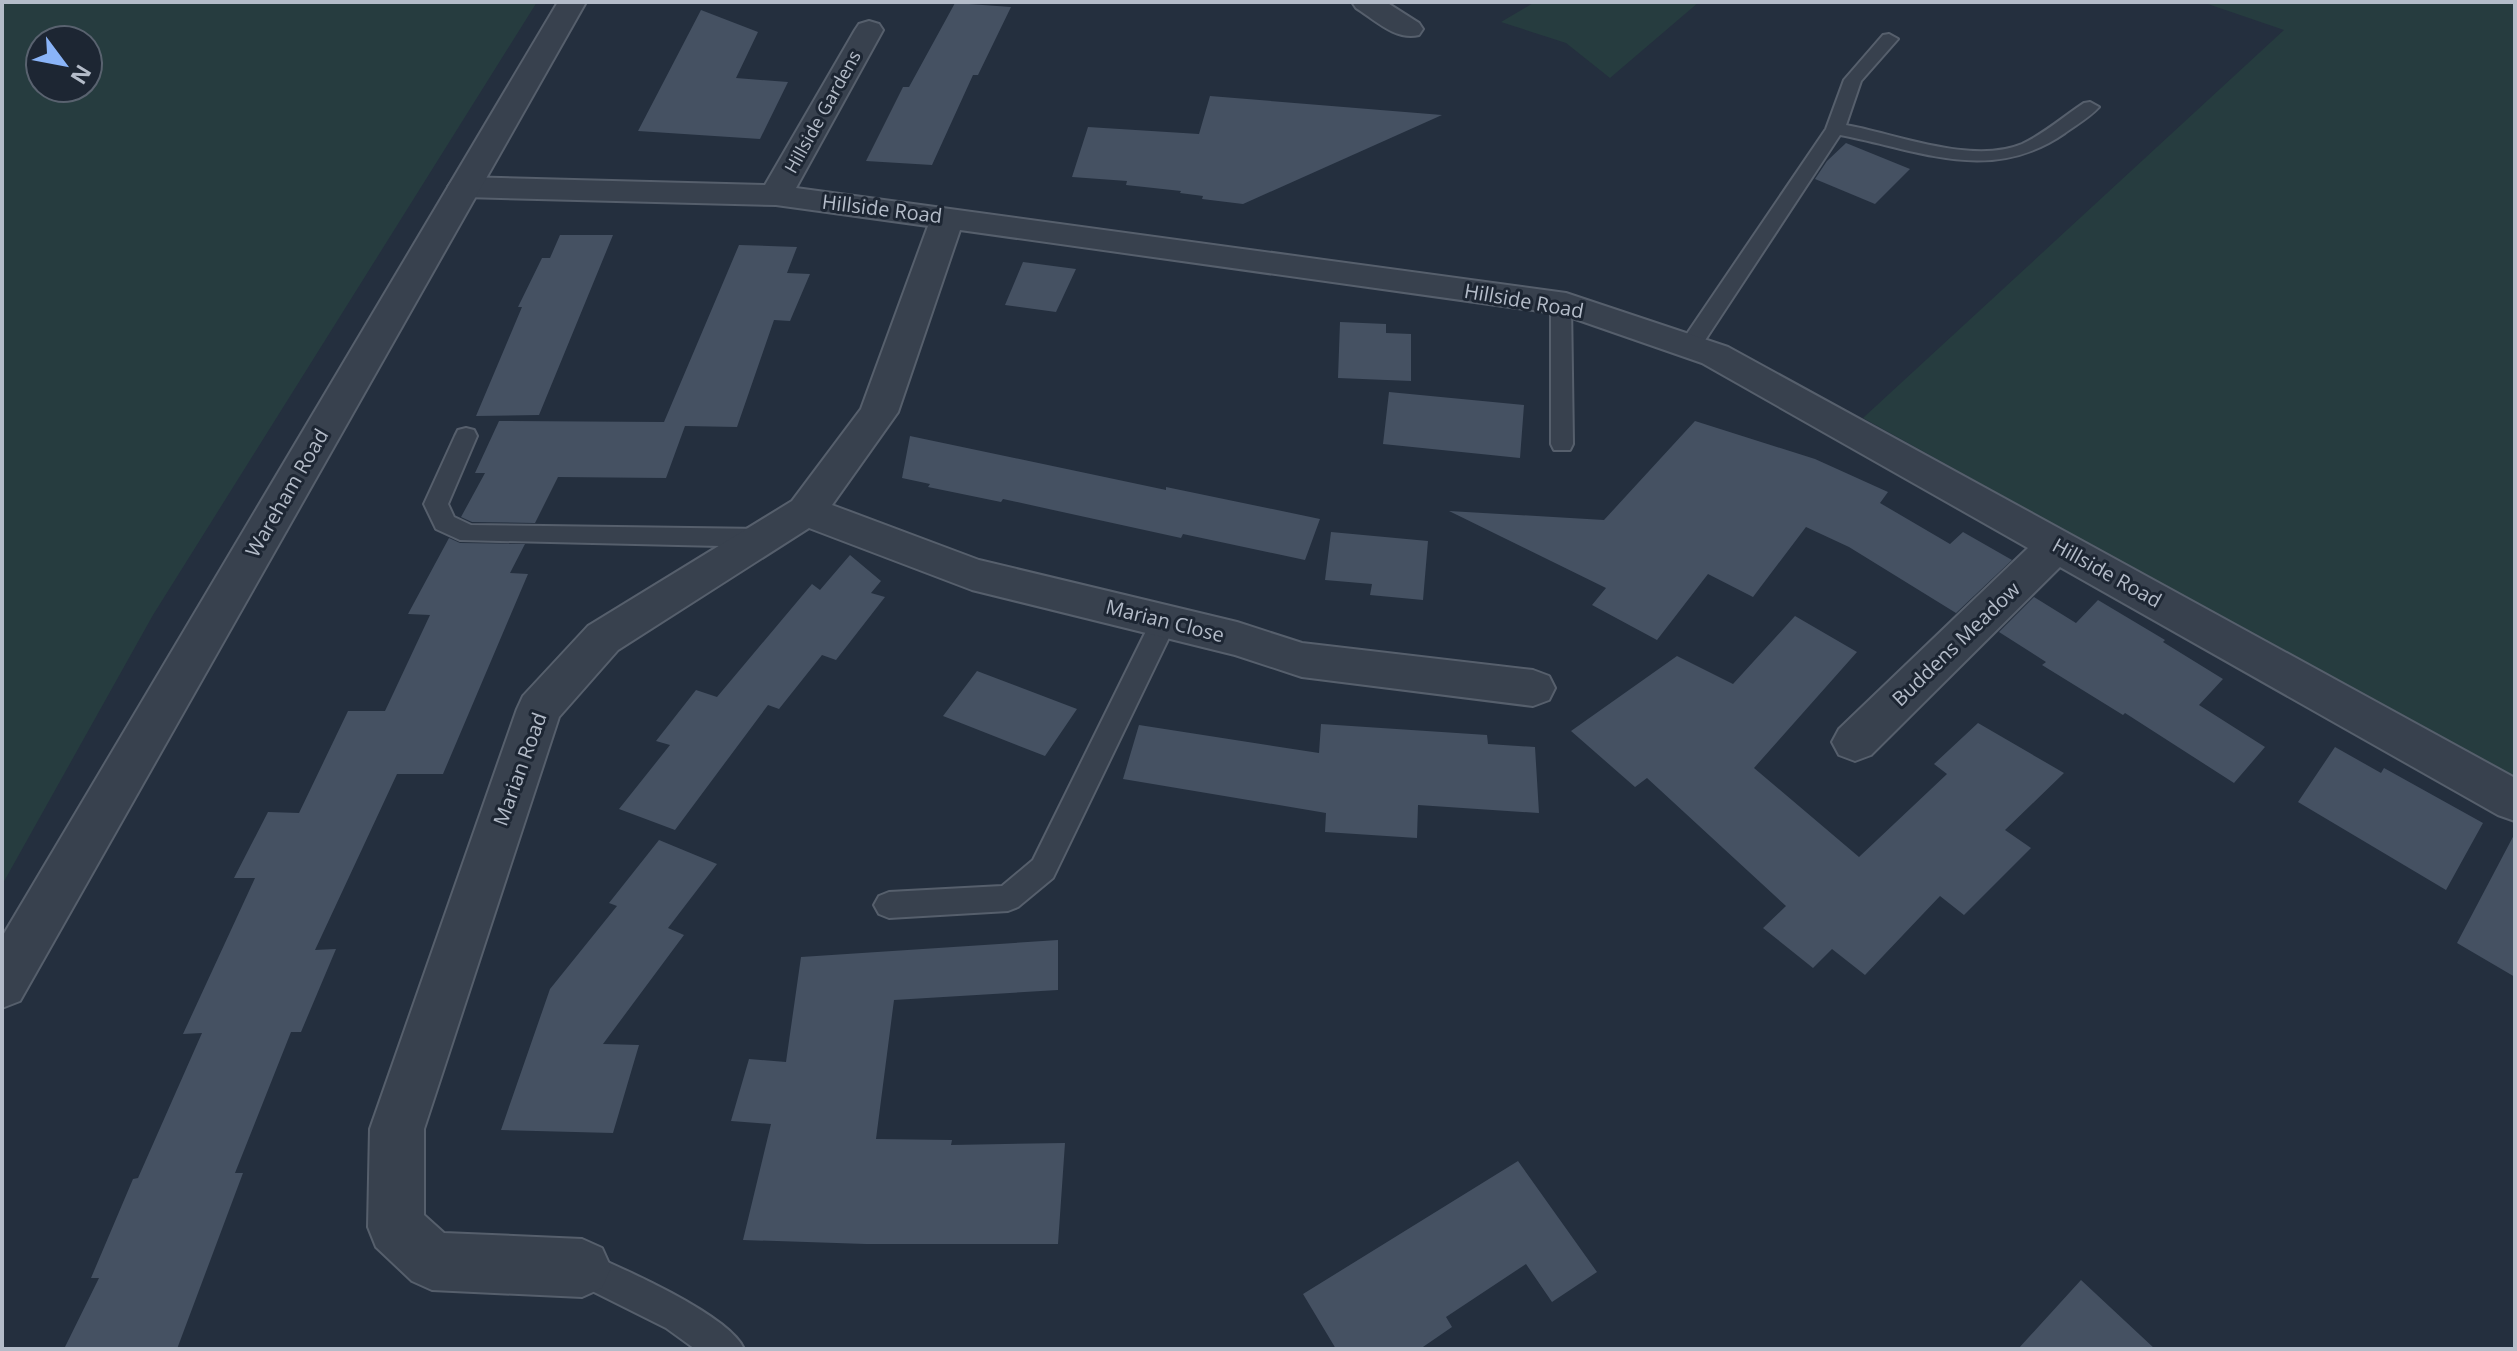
<svg xmlns="http://www.w3.org/2000/svg" width="2517" height="1351" font-family="'Open Sans',sans-serif">
<style>
.green{fill:#263c3f;fill-rule:evenodd}
.building{fill:#455162}
.lines{fill:none;stroke-linecap:round;stroke-linejoin:round}
.service-casing{stroke:#565f6c;stroke-width:4}
.minor-casing{stroke:#565f6c;stroke-width:4}
.tertiary-casing{stroke:#565f6c;stroke-width:4}
.service{fill:#38414e;fill-rule:evenodd}
.minor{fill:#38414e;fill-rule:evenodd}
.tertiary{fill:#38414e;fill-rule:evenodd}
.labels{text-anchor:middle;stroke-width:6;stroke-linejoin:round;paint-order:stroke}
.far-street-label{font-size:18px;fill:#b4bcc9;stroke:#1d2633}
.street-label{font-size:20px;fill:#b4bcc9;stroke:#1d2633}
</style>
<rect width="100%" height="100%" fill="#242f3e"/>
<path class="green" d="M2 2H537L153 615 2 885ZM40 40H88V88H40Z
M1535 2H1699L1610 78 1566 43 1501 22Z
M2202 2H2515V781L1863 418 2284 30Z"/>
<path class="building" d="M955 3 1011 7 978 75H973L932 165 866 161 903 87H909Z
M701 10 758 32 736 78 788 82 760 139 638 131Z
M1210 96 1442 115 1243 204 1202 199 1203 196 1180 193 1181 191 1126 185 1127 181 1072 177 1088 127 1199 134Z
M1846 143 1910 169 1875 204 1815 179 1827 161Z
M560 235H613L539 415 476 416 522 307H518L542 258H550Z
M739 245 797 247 787 273 810 274 790 321 774 320 737 427 685 426 666 478 558 477 535 523 472 522 461 517 485 473H475L499 421 664 422Z
M1023 262 1076 269 1056 312 1005 305Z
M1340 322 1386 324V333L1411 334V381L1338 378Z
M1389 392 1524 405 1520 458 1383 444Z
M1695 421 1815 459 1888 492 1880 503 1950 544 1963 532 2012 560 1956 613 1849 547 1806 527 1753 597 1708 574 1657 640 1592 605 1606 588 1449 511 1604 520Z
M910 436 1166 490V487L1320 519 1305 560 1183 534 1181 538 1003 499 1001 502 928 487 930 484 902 478Z
M1331 532 1428 541 1423 600 1370 595 1372 584 1325 580Z
M449 538 460 543 525 544 510 573 528 574 443 774H397L315 950 336 949 301 1032H291L235 1173H243L177 1349H64L99 1278H91L133 1179 138 1178 202 1033 183 1034 255 878H234L268 812 299 813 348 711H385L430 615 408 614Z
M850 555 881 581 871 593 885 597 836 660 822 655 779 709 768 705 675 830 619 809 670 745 656 741 696 690 717 697 812 584 820 590Z
M2034 597 2076 623 2098 600 2165 640 2163 642 2223 679 2199 705 2265 747 2234 783 2125 713 2123 715 2042 665 2046 662 1999 632Z
M1795 616 1857 652 1754 768 1859 857 1947 774 1934 764 1978 723 2064 773 2005 830 2031 848 1964 915 1940 896 1865 975 1832 949 1813 968 1763 928 1786 906 1647 778 1635 787 1571 731 1677 656 1733 684Z
M977 671 1077 709 1045 756 943 716Z
M1321 724 1487 735 1488 744 1535 747 1539 813 1418 805 1417 838 1325 832 1326 813 1123 779 1139 725 1319 753Z
M2335 747 2381 773 2384 768 2483 823 2446 890 2298 802Z
M2515 833V977L2457 943Z
M659 840 717 864 668 928 684 935 603 1044 639 1045 613 1133 501 1130 550 989 617 906 609 903Z
M1058 940V990L894 1000 876 1139 952 1140 951 1145 1065 1143 1058 1244H866L743 1240 771 1124 731 1121 749 1059 786 1062 801 957Z
M1518 1161 1597 1272 1552 1302 1526 1264 1446 1317 1452 1327 1420 1349H1336L1303 1294Z
M2081 1280 2155 1349H2018Z"/>
<g class="lines">
<defs>
<path id="service" d="M1889 34 1898 39 1861 81 1846 125C1896 134 1972 165 2022 144 2044 134 2064 116 2084 103L2090 102 2099 107C2090 117 2076 125 2065 133 1990 185 1920 150 1840 135L1698 351H1682L1679 346 1682 341 1826 129 1844 80 1883 35Z
M1561 296 1571 303 1573 444 1570 450H1554L1551 444V303Z
M466 428 474 430 477 436 448 504 454 517 471 525 763 529 772 532 775 538 772 544 763 547 460 540 436 529 424 504 455 436 458 430Z
M1164 611 1173 614 1177 621 1053 878 1018 907 1008 911 889 918 879 914 874 905 879 896 889 892 1002 886 1033 860 1151 621 1155 614Z
M582 1251C618 1266 730 1315 744 1349H695L666 1328 570 1280 565 1268 570 1256Z"/>
<path id="minor" d="M1352 2H1386L1419 23 1423 29 1419 35C1396 41 1375 20 1356 8Z
M869 21 879 24 883 30 796 188 1566 293 1728 347 2515 778V821L2498 815 2060 567 1871 755 1855 761 1839 755 1832 742 1839 729 2028 548 1702 363 1561 314 960 230 898 412 832 505 979 560 1237 622 1302 643 1533 670 1549 676 1555 688 1549 700 1533 706 1302 677 1235 655 972 590 809 528 618 650 559 717 424 1129V1215L444 1233 582 1239 602 1248 611 1268 602 1288 582 1297 432 1290 412 1281 376 1247 368 1227 370 1129 517 709 523 696 588 626 792 501 861 409 928 226 776 205 464 197 453 194 448 187 453 180 464 177 765 185 855 30 859 24Z"/>
<path id="tertiary" d="M558 2H586L20 1001 2 1008V937Z"/>
</defs>
<use href="#service" class="service-casing"/>
<use href="#minor" class="minor-casing"/>
<use href="#tertiary" class="tertiary-casing"/>
<use href="#service" class="service"/>
<use href="#minor" class="minor"/>
<use href="#tertiary" class="tertiary"/>
</g>
<g class="labels">
<g class="far-street-label">
<text transform="translate(823 112) rotate(-61)" y="6">Hillside Gardens</text>
</g>
<g class="street-label">
<text transform="translate(882 209) rotate(7)" y="7">Hillside Road</text>
<text transform="translate(1524 301) rotate(10)" y="7">Hillside Road</text>
<text transform="translate(287 493) rotate(-60)" y="7">Wareham Road</text>
<text transform="translate(2107 573) rotate(29)" y="7">Hillside Road</text>
<text transform="translate(1165 621) rotate(14)" y="7">Marian Close</text>
<text transform="translate(1956 644) rotate(-44)" y="7">Buddens Meadow</text>
<text transform="translate(520 769) rotate(-70)" y="7">Marian Road</text>
</g>
</g>
<rect width="2517" height="1351" fill="none" stroke="#b4bcc9" stroke-width="8"/>
<g transform="translate(64 64) rotate(122)"><circle r="38" fill="#1d2633" stroke="#59626f" stroke-width="2"/>
<path d="M0-6L14 30L0 20L-14 30Z" fill="#8ab4f8"/>
<text y="-12" font-size="22" font-weight="bold" text-anchor="middle" fill="#b4bcc9">N</text>
</g>
</svg>
